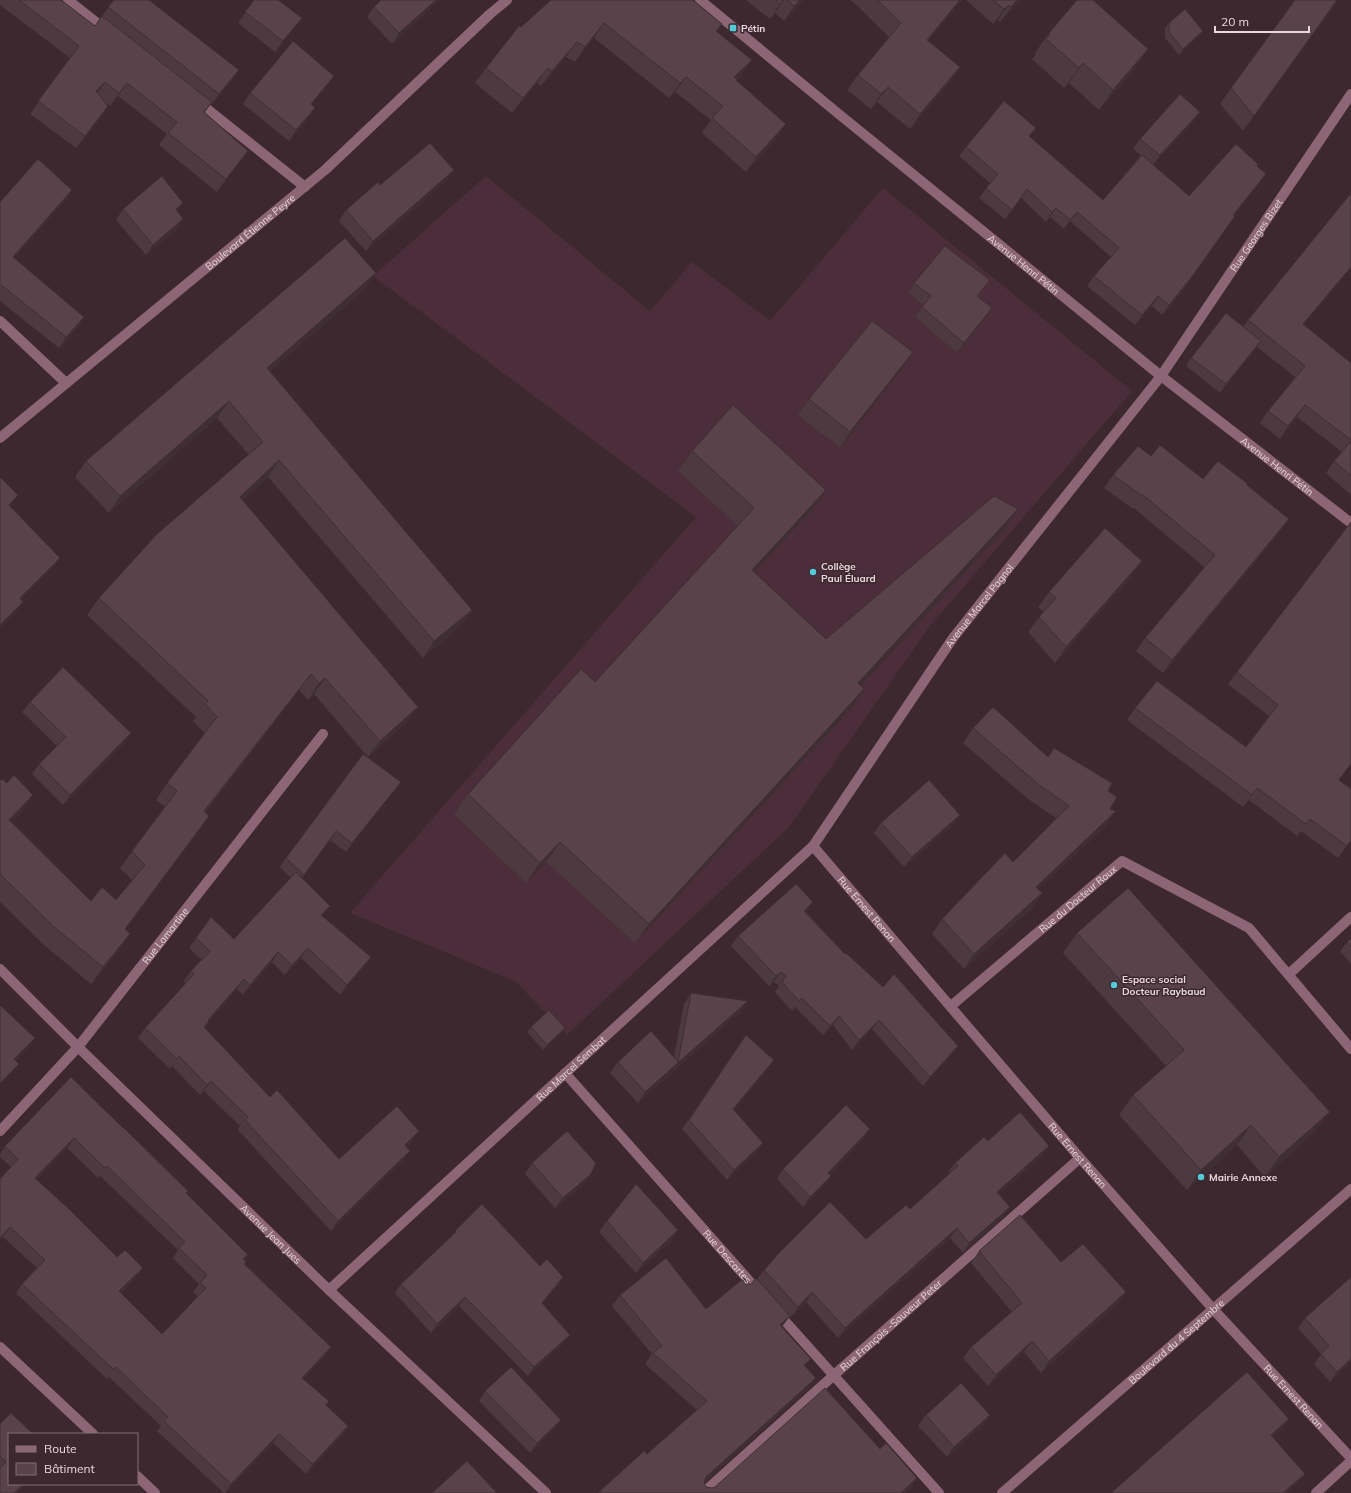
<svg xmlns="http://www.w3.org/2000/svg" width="1351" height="1493" font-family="Mulish,sans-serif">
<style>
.built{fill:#4b2e39}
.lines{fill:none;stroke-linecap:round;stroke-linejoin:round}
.minor{stroke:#8c6674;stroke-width:10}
.wall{fill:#4d3940;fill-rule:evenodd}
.shaded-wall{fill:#3f2e34}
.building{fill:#5a424b;stroke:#3f2e34;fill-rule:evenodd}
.poi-dot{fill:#52cbd9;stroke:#3e2830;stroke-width:1.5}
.labels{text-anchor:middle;stroke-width:3;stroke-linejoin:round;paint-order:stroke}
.poi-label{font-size:10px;font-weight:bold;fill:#e6d7dc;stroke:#3e2830;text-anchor:start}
.street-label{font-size:10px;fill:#e6d7dc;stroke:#3e2830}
</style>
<rect width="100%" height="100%" fill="#3e2830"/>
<path class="built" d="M486 176 650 311 692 262 770 321 883 188 1132 391 930 626 789 827 567 1035 515 981 350 913 696 517 373 276Z"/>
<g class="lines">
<g class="minor">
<path d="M68 0 107 31"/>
<path id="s1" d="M700 0 840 115 1161 376 1351 523"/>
<path d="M197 101 305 187"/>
<path d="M0 321 66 383"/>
<path id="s2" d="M0 438 325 170 490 14 507 0"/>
<path id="s3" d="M813 846 1080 1158 1213 1309 1351 1458"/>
<path id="s4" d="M0 969 78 1047 329 1290 546 1493"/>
<path d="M1289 974 1351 917"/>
<path id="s5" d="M951 1006 1122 861 1249 928 1351 1049"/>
<path id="s6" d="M565 1073 760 1293"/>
<path id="s7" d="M0 1131 78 1047 323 734"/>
<path id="s8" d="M329 1290 813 846 953 638 1161 376 1351 94"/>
<path d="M776 1311 939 1493"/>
<path d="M0 1347 93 1434"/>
<path d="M137 1476 155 1493"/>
<path id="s9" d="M703 1493 834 1375 1080 1158"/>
<path id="s10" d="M1002 1493 1351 1189"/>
<path d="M1316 1493 1351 1461"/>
</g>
</g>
<path class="wall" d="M0 0H61L95 26 114 0 239 70 232 80 211 105V104L205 112 239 163 217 192 159 145 167 134 118 96 110 106 104 101 108 106 100 119 76 148 30 114 70 58 0 5Z
M254 0 302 18 294 28 275 52 238 23Z
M440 0 392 44 367 17 374 7Z
M551 0 722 24 716 32 752 60 741 75 736 80 776 139 746 172 702 133 711 120 675 92 669 98 594 38 575 62 566 57 541 86 537 83 512 113 475 83 486 68 521 27Z
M746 0H803L784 21 775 13 770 19Z
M851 0H962L928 41 960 67 950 82 910 129 877 102 871 109 847 90 858 75 889 37Z
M966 0H1020L1000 22 998 20 993 24Z
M1338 0 1243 131 1220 104 1231 88Z
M1169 23 1199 36 1179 55 1165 38V28Z
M1049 33 1148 49 1134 70 1099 110 1069 83 1064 88 1032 59 1036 54 1035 53Z
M334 76 326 87 311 104 308 119 289 141 243 104 250 93Z
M1200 112 1193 122 1153 165 1189 196 1257 166 1259 183 1234 215 1185 288 1162 315 1152 306 1135 325 1087 286 1094 276 1111 257 1070 221 1064 229 1050 217 1046 222 1021 198 1005 219 979 198 990 183 959 156 966 147 1030 137 1103 200 1141 155 1133 149 1140 139Z
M447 180 366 251 339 221 346 210 380 185Z
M72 190 65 201 14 258 84 317 77 328 59 348 0 301V202Z
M123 209 177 211 183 219 176 230 146 255 116 220Z
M914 283 983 290 978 297 985 318 957 353 915 317 924 305 908 293Z
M364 290 270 371 472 610 460 627 423 658 268 477 243 500 406 723 368 757 314 694 308 700 299 690 205 812 209 816 198 832 125 930 119 951 91 984 43 944 0 902V781L22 812 12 822 91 901 116 900 132 880 120 868 165 807 156 800 167 783 205 733 193 721 196 717 87 615 99 598 249 455 217 418 109 513 75 477 86 461Z
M1248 320 1304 325 1351 363V495L1326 473 1334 461 1342 452 1297 417 1280 439 1260 423 1268 411 1295 377 1257 347 1220 393 1186 366 1191 358 1244 326Z
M902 368 840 448 798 415 809 399Z
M692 451 826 490 812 510 754 573 826 639 1018 509 1005 529 861 685 851 709 635 943 546 862 526 883 454 814 468 794 595 682 738 526 678 471Z
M1151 456 1203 479 1247 485 1280 532 1163 673 1136 651 1145 638 1204 567 1134 508 1133 509 1104 488 1113 475Z
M1351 522 1339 781 1351 840 1338 858 1301 831 1297 836 1249 800 1243 807 1127 720 1135 708 1246 747 1269 716 1228 684 1237 672Z
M1132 576 1055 663 1028 632 1039 617 1044 612 1038 607 1049 592Z
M30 702 131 733 124 743 63 805 32 774 39 764 57 746 22 712Z
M973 728 1048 757 1054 748 1108 791 1110 809 1106 826 1038 889 1042 893 1032 908 964 969 932 934 942 919 1013 862 1056 818 1028 799 963 743Z
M401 782 394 791 346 852 330 840 302 878 322 916 364 967 340 995 301 958 285 975 272 962 243 995 237 989 209 1021 205 1028 270 1097 339 1159 412 1141 406 1146 403 1161 381 1181 378 1185 331 1231 238 1130 240 1126 204 1091 200 1095 172 1066 170 1069 138 1038 145 1028 186 983 184 981 191 971 202 960 189 948 196 938 234 939 291 878 280 867 286 858Z
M881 823 953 825 904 867 874 833Z
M806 912 845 954 883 987 958 1046 951 1055 923 1086 872 1029 852 1050 833 1025 823 1035 795 1007 792 1011 775 992 779 986 774 982 769 986 731 946 738 936Z
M1077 933 1315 1132 1265 1177 1237 1145 1187 1190 1119 1115 1133 1095 1166 1066 1063 953Z
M1351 938V964L1340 951 1347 942Z
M691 993 748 1001 740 1012 638 1103 610 1073 618 1062 674 1057 684 1004Z
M531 1027 561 1033 543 1050 527 1032Z
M746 1035 767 1070 734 1110 763 1143 756 1152 727 1180 682 1129Z
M71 1077 186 1193 244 1260 245 1264 331 1347 324 1357 303 1379 329 1401 326 1406 348 1426 342 1436 306 1474 273 1443 225 1493H224L157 1431 161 1426 109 1377 107 1379 16 1293 22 1284 37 1268 3 1237 0 1240V1179L11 1167 0 1157V1154L5 1146ZM67 1148 98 1178 100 1176 178 1250 173 1258 199 1284 193 1292 198 1296 162 1334 121 1293 136 1277 36 1180Z
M870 1129 864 1138 830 1174 831 1176 824 1185 803 1207 777 1179 783 1169Z
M988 1141 1042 1156 999 1194 1003 1217 963 1253 950 1238 838 1338 806 1302 791 1317 790 1316 782 1327 805 1367 808 1389 704 1483 706 1487 712 1488 910 1489 906 1493H599L600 1491 647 1454 697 1410 645 1364 652 1354 612 1306 620 1295 706 1309 750 1285 757 1279 764 1270 866 1239 910 1209 950 1174 948 1172 955 1163Z
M532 1163 591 1174 583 1185 555 1208 525 1174Z
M607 1221 678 1230 671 1241 636 1273 599 1232Z
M455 1231 540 1266 563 1277 557 1286 542 1303 564 1343 528 1376 459 1306 431 1333 395 1293 401 1284 448 1240Z
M979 1251 1061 1262 1118 1303 1041 1373 1024 1352 988 1386 963 1358 971 1347 1012 1312 971 1263Z
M1351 1277V1362L1330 1382 1314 1364 1321 1354 1298 1328 1305 1318Z
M485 1391 554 1429 530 1453 479 1401Z
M926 1415H990L983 1425 947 1457 918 1426Z
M0 1424 26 1484 17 1493H0Z"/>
<path class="shaded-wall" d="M436 0H440L392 44 399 33Z
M784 0 775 13 770 19 780 4Z
M800 0H803L784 21 794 6Z
M960 0H962L917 55 927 40Z
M1017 0H1020L1000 22 1011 7Z
M1009 5 998 20 993 24 1004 9Z
M302 18 294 28 275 52 283 41Z
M604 23 594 38 575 62 585 47Z
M1203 31 1199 36 1179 55 1183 49Z
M577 42 566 57 541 86 552 71Z
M1148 49 1134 70 1099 110 1113 90Z
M752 60 741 75 735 81 734 77Z
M1083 63 1069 83 1064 88 1079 68Z
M960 67 950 82 910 129 920 114Z
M548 68 537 83 512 113 523 98Z
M239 70 232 80 211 105 219 94Z
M334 76 326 87 303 114 311 104Z
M686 77 675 92 669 98 680 83Z
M105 82 96 95V91Z
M127 83 118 96 110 106 119 93Z
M888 87 877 102 871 109 881 94Z
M108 106 100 119 76 148 85 136Z
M315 108 308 119 289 141 296 130Z
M1200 112 1193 122 1153 165 1160 155Z
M786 124 776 139 746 172 756 157Z
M248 151 239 163 217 192 226 179Z
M454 170 447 180 366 251 373 241Z
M1266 174 1259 183 1227 224 1233 215Z
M72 190 65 201 5 268 13 257Z
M183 203 176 213V209Z
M1056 208 1050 217 1046 222 1052 212Z
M1077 212 1070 221 1064 229 1070 220Z
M1235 216 1185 288 1162 315 1169 305Z
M183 219 176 230 146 255 153 245Z
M1351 267V269L1295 336 1303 324Z
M376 273 364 290 255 384 267 368Z
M1158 296 1152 306 1135 325 1142 315Z
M992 308 985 318 957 353 964 343Z
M84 317 77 328 59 348 66 337Z
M1261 341 1256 349 1220 393 1226 384Z
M913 352 902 368 840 448 850 432Z
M229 401 217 418 109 513 120 496Z
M1305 405 1297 417 1280 439 1288 426Z
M279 460 268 477 229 514 240 497Z
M826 490 812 510 738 590 752 570Z
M18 495 11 505 2 515 9 505Z
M1018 509 1005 529 845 703 858 683Z
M1289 519 1280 532 1163 673 1172 660Z
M60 558 53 568 13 608 20 598Z
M1142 561 1132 576 1055 663 1066 647Z
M23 602 16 612 0 628V625Z
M472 610 460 627 423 658 434 641Z
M311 674 299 690 192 827 204 811Z
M325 678 314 694 308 700 319 683Z
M864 689 851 709 635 943 649 924Z
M418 707 406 723 368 757 380 741Z
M131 733 124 743 63 805 70 795Z
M401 782 394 791 346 852 352 843Z
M1257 788 1249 800 1243 807 1252 795Z
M33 795 22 812 0 834 9 820Z
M1116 811 1106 826 1026 901 1036 887Z
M960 815 953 825 904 867 912 857Z
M209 816 198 832 113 946 125 929Z
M560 842 546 862 526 883 540 863Z
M1042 893 1032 908 964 969 974 954Z
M813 902 806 912 804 911Z
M330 906 323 916 314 925 321 915Z
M130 934 119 951 91 984 103 967Z
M308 948 301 958 285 975 292 965Z
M278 952 272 962 243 995 250 985Z
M371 957 364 967 340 995 347 985Z
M781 972 774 982 769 986 776 976Z
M244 979 237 989 201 1030 208 1020Z
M748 1001 740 1012 638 1103 645 1092Z
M839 1016 833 1025 823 1035 830 1026Z
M879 1020 872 1029 852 1050 859 1040Z
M565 1028 561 1033 543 1050 547 1045Z
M35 1038 27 1049 7 1070 14 1059Z
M958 1046 951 1055 923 1086 930 1077Z
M774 1060 767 1070 727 1119 733 1109Z
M19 1064 11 1074 0 1086V1083Z
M211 1081 204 1091 200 1095 207 1085Z
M1330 1112 1315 1132 1265 1177 1279 1157Z
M1251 1125 1237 1145 1187 1190 1201 1170Z
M870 1129 864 1138 822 1183 828 1173Z
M419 1131 412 1141 398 1155 405 1145Z
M74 1138 67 1148 28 1188 35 1178Z
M763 1143 756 1152 727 1180 734 1170Z
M1049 1146 1042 1156 990 1202 997 1192Z
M410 1151 403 1161 381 1181 378 1185 331 1231 338 1221 385 1175Z
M591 1174 583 1185 555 1208 563 1198Z
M831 1176 824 1185 803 1207 810 1197Z
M1010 1207 1003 1217 963 1253 969 1243Z
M10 1227 3 1237 0 1240V1238Z
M957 1228 950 1238 838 1338 845 1328Z
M678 1230 671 1241 636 1273 643 1263Z
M143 1268 136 1277 112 1301 119 1291Z
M563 1277 557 1286 535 1312 542 1303Z
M812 1292 806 1302 791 1317 798 1307Z
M1126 1292 1118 1303 1041 1373 1049 1361Z
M465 1297 459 1306 431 1333 437 1324Z
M790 1316 782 1326 772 1336 780 1325Z
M570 1335 564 1343 528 1376 534 1367Z
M1032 1341 1024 1352 988 1386 996 1375Z
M331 1347 324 1357 296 1387 302 1378Z
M811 1359 803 1370 804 1365Z
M1351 1359V1362L1330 1382 1337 1372Z
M816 1378 808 1389 699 1488 706 1477Z
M990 1415 983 1425 947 1457 954 1447Z
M1289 1419 1283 1428 1265 1444 1271 1435Z
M561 1420 554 1429 530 1453 537 1443Z
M348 1426 342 1436 306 1474 313 1464Z
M279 1434 273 1443 225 1493 231 1484Z
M1305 1474 1298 1483 1287 1493H1283Z
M917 1478 910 1489 906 1493H901Z
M23 1484H26L17 1493H14Z"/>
<path class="building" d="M19 0H61L95 26 102 16 212 102 204 112 248 151 226 179 168 133 177 122 127 83 119 93 105 82 96 91 108 106 85 136 38 101 79 46Z
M114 0H149L239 70 219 94 108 7Z
M254 0H278L302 18 283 41 245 12Z
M381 0H436L399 33 374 7Z
M551 0H693L722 24 716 31 752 60 734 77 737 79 736 80 786 124 756 157 712 118 723 106 686 77 680 83 604 23 585 47 577 42 552 71 548 68 523 98 486 68 519 26 521 27Z
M775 0H784L780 4Z
M787 0H800L794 6Z
M877 0H960L927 40 960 67 920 114 888 87 881 94 858 75 901 23Z
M993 0H1017L1011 7 1009 5 1004 9Z
M1077 0H1093L1148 49 1113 90 1083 63 1079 68 1046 39 1050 34 1049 33Z
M1295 0H1337L1254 116 1231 88Z
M1185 9 1203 31 1183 49 1169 32V23Z
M293 41 334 76 311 104 315 108 296 130 250 93Z
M1180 94 1200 112 1160 155 1140 139Z
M1004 101 1036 128 1029 136 1103 200 1142 155 1189 196 1236 144 1258 164 1257 166 1266 174 1233 215 1235 216 1191 278 1169 305 1158 296 1142 315 1094 276 1119 248 1077 212 1070 220 1056 208 1052 212 1027 189 1012 210 986 188 998 174 966 147Z
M430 143 454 170 373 241 346 210 378 182 380 185Z
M38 159 72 190 13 257 84 317 66 337 0 284V202Z
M162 176 183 203 176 209 183 219 153 245 123 209Z
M1351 193V267L1303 324 1351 363V440L1305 405 1288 426 1268 411 1305 366 1248 320Z
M345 238 376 273 267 368 472 610 434 641 279 460 240 497 418 707 380 741 325 678 319 683 311 674 204 811 209 816 125 929 130 934 103 967 54 927 0 874V781L2 779 7 783 14 775 33 795 9 820 91 901 102 887 116 900 145 865 132 851 177 791 167 783 217 717 205 704 208 701 99 598 156 535 263 442 229 401 120 496 86 461Z
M945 246 990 280 977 296 992 308 964 343 922 307 931 296 914 283Z
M1226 313 1261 341 1226 384 1191 358Z
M872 321 913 352 850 432 809 399Z
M733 405 826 490 752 570 826 639 994 496 1018 509 858 683 864 689 649 924 560 842 540 863 468 794 581 669 595 682 754 508 692 451Z
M1351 441V476L1334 461Z
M1160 445 1203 479 1218 461 1248 484 1247 485 1289 519 1172 660 1145 638 1215 555 1143 495 1142 496 1113 475 1138 446 1151 456Z
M0 477 18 495 9 505 60 558 20 598 23 602 0 625Z
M1351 522V764L1339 780 1351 789V840L1347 846 1310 819 1306 824 1257 788 1252 795 1135 708 1157 681 1246 747 1278 705 1237 672Z
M1105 528 1142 561 1066 647 1039 617 1056 598 1049 592Z
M63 667 131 733 70 795 39 764 66 737 30 702Z
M993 707 1048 757 1054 748 1112 783 1108 791 1117 797 1110 809 1116 811 1036 887 1042 893 974 954 942 919 1005 853 1013 862 1069 806 1038 784 973 728Z
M363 754 401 782 352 843 336 831 304 875 286 858Z
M929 780 960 815 912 857 881 823Z
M296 872 330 906 321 915 371 957 347 985 308 948 292 965 278 952 250 985 244 979 208 1020 209 1021 204 1027 270 1097 277 1090 339 1159 397 1106 419 1131 405 1145 410 1151 385 1175 338 1221 245 1120 248 1117 211 1081 207 1085 179 1056 177 1059 145 1028 194 974 191 971 210 951 196 938 211 917 234 939Z
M796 884 813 902 804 911 845 954 846 953 883 987 894 974 958 1046 930 1077 879 1020 859 1040 839 1016 830 1026 802 998 799 1001 782 982 786 976 781 972 776 976 738 936Z
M1128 888 1330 1112 1279 1157 1251 1125 1201 1170 1133 1095 1184 1050 1077 933Z
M1351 938V947L1347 942Z
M691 993 748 1001 645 1092 618 1062 651 1031 678 1062Z
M0 1005 35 1038 14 1059 19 1064 0 1083Z
M549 1010 565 1028 547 1045 531 1027Z
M746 1035 774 1060 733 1109 763 1143 734 1170 689 1120Z
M71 1077 123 1128V1127L188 1191 186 1193 248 1255 243 1259 246 1262 244 1264 331 1347 302 1378 329 1401 326 1405 348 1426 313 1464 279 1434 231 1484 164 1421 168 1417 116 1367 114 1370 22 1284 45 1260 10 1227 0 1238V1179L18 1159 5 1146ZM74 1138 105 1168 107 1166 185 1242 179 1248 207 1275 200 1283 206 1288 162 1334 119 1291 143 1268 125 1250 117 1257 69 1209 35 1178Z
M846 1105 870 1129 828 1173 831 1176 810 1197 783 1169Z
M1020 1112 1049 1146 997 1192 1010 1207 969 1243 957 1228 845 1328 812 1292 798 1307 764 1270 779 1253 830 1202 866 1239 906 1205 910 1209 958 1166 955 1163 984 1137 988 1141Z
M567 1131 596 1163 591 1174 563 1198 532 1163Z
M636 1184 678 1230 643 1263 607 1221Z
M482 1204 540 1266 547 1259 563 1277 542 1303 570 1335 534 1367 465 1297 437 1324 401 1284 456 1232 455 1231Z
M1020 1215 1061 1262 1083 1244 1126 1292 1049 1361 1032 1341 996 1375 971 1347 1022 1303 979 1251Z
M666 1258 706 1309 744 1278 750 1285 756 1278 790 1316 780 1325 811 1359 804 1365 816 1378 706 1477 704 1483 706 1487 712 1488 715 1487 825 1388 880 1449 886 1443 917 1478 901 1493H601L600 1491 644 1451 647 1454 707 1401 653 1353 662 1346 620 1295Z
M1351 1277V1359L1337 1372 1321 1354 1329 1346 1305 1318Z
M511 1367 561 1420 537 1443 485 1391Z
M1247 1372 1289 1419 1271 1435 1305 1474 1283 1493H1111Z
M961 1383 990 1415 954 1447 926 1415Z
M11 1413 33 1434H9V1484H23L14 1493H0V1468L6 1462 0 1456V1424Z
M467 1461 497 1493H432Z"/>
<g class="poi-dot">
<rect x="729" y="24" width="8" height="8" rx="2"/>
<circle cx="813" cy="572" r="4"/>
<circle cx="1114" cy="985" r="4"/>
<circle cx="1201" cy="1177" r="4"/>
</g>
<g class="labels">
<g class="poi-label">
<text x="741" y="32">Pétin</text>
<text x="821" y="570">Collège<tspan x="821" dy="12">Paul Éluard</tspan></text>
<text x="1122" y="983">Espace social<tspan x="1122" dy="12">Docteur Raybaud</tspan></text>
<text x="1209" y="1181">Mairie Annexe</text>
</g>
<g class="street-label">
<text dy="4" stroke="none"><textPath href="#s2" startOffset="324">Boulevard Étienne Peyre</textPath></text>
<text dy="4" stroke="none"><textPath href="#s8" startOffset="1412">Rue Georges Bizet</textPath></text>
<text dy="4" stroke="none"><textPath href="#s1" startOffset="418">Avenue Henri Pétin</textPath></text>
<text dy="4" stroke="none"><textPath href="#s1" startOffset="742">Avenue Henri Pétin</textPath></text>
<text dy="4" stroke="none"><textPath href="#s8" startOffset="949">Avenue Marcel Pagnol</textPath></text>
<text dy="4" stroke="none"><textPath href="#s5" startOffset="166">Rue du Docteur Roux</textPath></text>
<text dy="4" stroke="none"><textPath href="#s3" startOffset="83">Rue Ernest Renan</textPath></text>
<text dy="4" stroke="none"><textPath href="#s7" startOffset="256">Rue Lamartine</textPath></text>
<text dy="4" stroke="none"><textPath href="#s8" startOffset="328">Rue Marcel Sembat</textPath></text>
<text dy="4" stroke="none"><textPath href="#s3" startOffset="407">Rue Ernest Renan</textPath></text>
<text dy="4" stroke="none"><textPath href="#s4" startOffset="379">Avenue Jean Jues</textPath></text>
<text dy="4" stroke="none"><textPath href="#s6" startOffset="245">Rue Descartes</textPath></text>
<text dy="4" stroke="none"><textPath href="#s9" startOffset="252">Rue François -Sauveur Peter</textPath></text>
<text dy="4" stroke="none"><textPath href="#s10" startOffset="231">Boulevard du 4 Septembre</textPath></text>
<text dy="4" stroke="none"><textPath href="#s3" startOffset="731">Rue Ernest Renan</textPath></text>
</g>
</g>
<rect x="8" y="1433" width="130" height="52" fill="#3e2830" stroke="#816e75"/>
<rect x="16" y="1446" width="20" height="6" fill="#8c6674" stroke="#816e75"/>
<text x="44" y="1453" font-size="12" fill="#e6d7dc">Route</text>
<rect x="16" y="1463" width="20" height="12" fill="#5a424b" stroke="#816e75"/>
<text x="44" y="1473" font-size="12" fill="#e6d7dc">Bâtiment</text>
<path d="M1215 26v6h94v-6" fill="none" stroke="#e6d7dc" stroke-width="2"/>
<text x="1221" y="26" font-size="12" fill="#e6d7dc" stroke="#3e2830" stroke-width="3" paint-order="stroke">20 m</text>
</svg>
